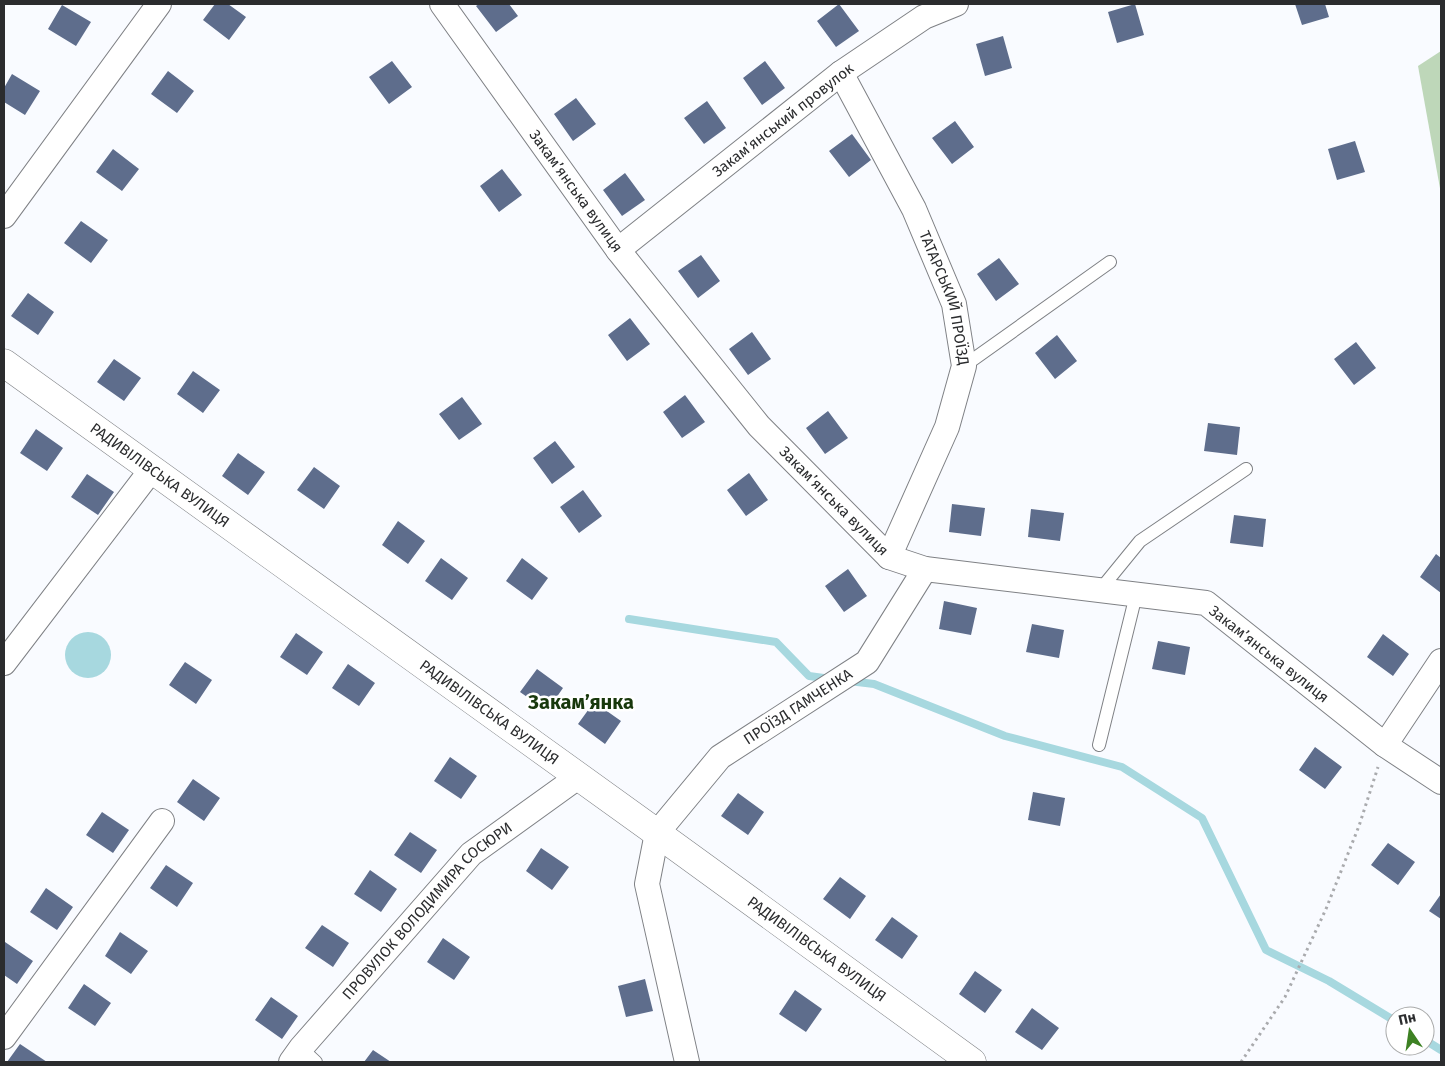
<svg xmlns="http://www.w3.org/2000/svg" width="1445" height="1066" font-family="'Fira Sans',sans-serif">
<style>
.green{fill:#bed7b9}
.water{fill:#a7d8df}
.lines{fill:none;stroke-linecap:round;stroke-linejoin:round}
.stream{stroke:#a7d8df;stroke-width:8}
.building{fill:#5e6d8c}
.lane-casing{stroke:#7f8185;stroke-width:14}
.street-casing{stroke:#7f8185;stroke-width:26}
.secondary-casing{stroke:#7f8185;stroke-width:29}
.path{stroke:#a9aaad;stroke-width:3;stroke-dasharray:2.5 4;stroke-linecap:butt}
.lane{stroke:#fff;stroke-width:12}
.street{stroke:#fff;stroke-width:24}
.secondary{stroke:#fff;stroke-width:28}
.labels{text-anchor:middle;stroke-width:5;stroke-linejoin:round;paint-order:stroke}
.street-label{font-size:15px;fill:#2b2c2e;stroke:#fff}
.district-label{font-size:20px;font-weight:bold;fill:#18380c;stroke:#fff}
</style>
<rect width="100%" height="100%" fill="#f9fbff"/>
<path class="green" d="M1441 51V194L1418 66Z"/>
<path class="water" d="M65 655a23 23 0 1 1 46 0a23 23 0 1 1-46 0Z"/>
<g class="lines">
<path class="stream" d="M629 619 776 642 809 676 831 679
M849 681 874 684 1005 736 1122 767 1202 818 1266 950 1329 981 1395 1021
M1425 1040 1441 1050"/>
</g>
<path class="building" d="M215 4H228L246 17 229 40 203 20Z
M479 4H509L518 16 496 32 476 6Z
M839 4 859 31 836 47 817 21Z
M1135 4 1144 35 1117 43 1108 12Z
M1295 4H1325L1329 17 1302 25Z
M62 5 91 22 76 46 48 29Z
M1003 36 1012 68 985 76 976 44Z
M392 61 412 87 389 104 369 77Z
M765 61 785 88 762 105 743 78Z
M168 71 194 91 177 113 151 94Z
M12 74 40 91 25 115 4 102V88Z
M576 98 596 124 573 141 554 114Z
M707 101 726 128 704 144 684 118Z
M955 121 974 147 952 164 932 138Z
M852 134 871 160 849 177 829 151Z
M1355 141 1365 172 1337 180 1328 149Z
M113 149 139 169 122 191 96 172Z
M502 169 522 195 499 212 480 186Z
M625 173 645 200 622 216 603 190Z
M81 221 108 240 91 263 64 243Z
M701 255 720 281 698 298 678 271Z
M999 258 1019 284 996 301 977 274Z
M28 293 54 312 38 335 11 316Z
M630 318 650 344 627 361 608 335Z
M752 332 771 359 748 375 729 349Z
M1057 335 1077 361 1055 379 1035 353Z
M1356 342 1376 368 1354 385 1334 359Z
M114 359 141 378 124 401 97 382Z
M193 371 220 390 203 413 177 394Z
M685 395 705 422 682 438 663 412Z
M462 397 482 424 459 440 439 414Z
M828 411 848 438 825 454 806 428Z
M1208 423 1240 427 1237 455 1204 451Z
M36 429 63 448 47 471 20 453Z
M555 441 575 467 552 484 533 458Z
M238 453 265 472 248 495 222 476Z
M314 467 340 486 324 509 297 490Z
M749 473 768 500 746 516 727 490Z
M87 474 114 492 98 515 71 497Z
M583 490 602 516 579 533 560 507Z
M952 504 985 508 981 536 949 532Z
M1031 509 1064 513 1060 541 1028 537Z
M1234 515 1266 519 1263 547 1230 543Z
M398 521 425 541 408 564 382 545Z
M1436 554 1441 558V593L1420 577Z
M441 558 468 578 452 600 425 581Z
M522 558 548 578 532 600 506 581Z
M848 569 867 596 844 612 825 586Z
M944 601 977 608 971 635 939 629Z
M1032 624 1064 630 1059 658 1026 652Z
M296 633 323 652 307 675 280 657Z
M1383 634 1409 654 1393 676 1367 657Z
M1158 641 1190 647 1185 675 1152 669Z
M185 662 212 680 196 704 169 685Z
M348 664 375 683 359 706 332 688Z
M537 669 563 688 547 711 520 692Z
M594 702 621 721 605 744 578 724Z
M1315 747 1342 767 1325 789 1299 770Z
M450 757 477 776 461 799 434 781Z
M193 779 220 798 204 821 177 802Z
M1033 792 1065 798 1060 826 1028 820Z
M738 793 764 812 748 835 721 816Z
M102 812 129 830 113 853 86 835Z
M410 832 437 850 421 873 394 855Z
M1388 843 1415 862 1398 885 1371 865Z
M541 848 569 867 552 890 526 871Z
M166 865 193 883 177 907 150 888Z
M370 870 397 889 381 912 354 894Z
M840 877 866 896 850 919 823 899Z
M46 888 73 907 57 930 30 912Z
M1441 894V919L1429 911Z
M892 917 918 936 902 959 875 940Z
M322 925 349 943 333 967 305 948Z
M120 932 148 951 131 974 105 956Z
M443 938 470 957 454 980 427 962Z
M5 942 33 961 17 984 4 975V945Z
M975 971 1002 990 985 1013 959 994Z
M645 979 653 1011 626 1017 618 986Z
M84 984 111 1003 95 1026 68 1008Z
M795 990 822 1009 806 1032 779 1014Z
M271 997 298 1016 282 1039 255 1020Z
M1032 1008 1059 1028 1042 1050 1015 1032Z
M20 1044 47 1062H7Z
M373 1050 391 1062H364Z"/>
<g class="lines">
<defs>
<path id="lane" d="M964 366 1110 262
M1100 590 1140 541 1246 469
M1099 745 1136 595
M301 1048 316 1062"/>
<g id="street">
<path d="M442 4 618 250 759 426 889 557 925 569 1206 603 1385 745 1441 782"/>
<path id="s1" d="M841 73 914 209 954 304 964 366 947 427 889 557"/>
<path d="M4 216 159 4"/>
<path d="M618 250 841 73 924 17 956 4"/>
<path d="M4 663 152 469"/>
<path d="M1385 745 1441 661"/>
<path d="M4 1037 162 821"/>
<path id="s2" d="M291 1062 301 1048 471 854 578 777"/>
<path id="s3" d="M687 1062 647 884 657 833 720 757 867 662 925 569"/>
</g>
<g id="secondary">
<path id="s4" d="M4 363 657 833 972 1062"/>
</g>
</defs>
<use href="#lane" class="lane-casing"/>
<use href="#street" class="street-casing"/>
<use href="#secondary" class="secondary-casing"/>
<path class="path" d="M1241 1062 1285 997 1326 909 1359 826 1378 767"/>
<use href="#lane" class="lane"/>
<use href="#street" class="street"/>
<use href="#secondary" class="secondary"/>
</g>
<g class="labels">
<g class="street-label">
<text transform="translate(783 120) rotate(-38)" y="5">Закамʼянський провулок</text>
<text transform="translate(576 191) rotate(54)" y="5">Закамʼянська вулиця</text>
<text dy="5" stroke="none"><textPath href="#s1" startOffset="249">ТАТАРСЬКИЙ ПРОЇЗД</textPath></text>
<text dy="5" stroke="none"><textPath href="#s4" startOffset="192">РАДИВІЛІВСЬКА ВУЛИЦЯ</textPath></text>
<text transform="translate(834 501) rotate(45)" y="5">Закамʼянська вулиця</text>
<text transform="translate(1269 654) rotate(38)" y="5">Закамʼянська вулиця</text>
<text dy="5" stroke="none"><textPath href="#s3" startOffset="426">ПРОЇЗД ГАМЧЕНКА</textPath></text>
<text dy="5" stroke="none"><textPath href="#s4" startOffset="598">РАДИВІЛІВСЬКА ВУЛИЦЯ</textPath></text>
<text dy="5" stroke="none"><textPath href="#s2" startOffset="204">ПРОВУЛОК ВОЛОДИМИРА СОСЮРИ</textPath></text>
<text dy="5" stroke="none"><textPath href="#s4" startOffset="1002">РАДИВІЛІВСЬКА ВУЛИЦЯ</textPath></text>
</g>
<g class="district-label">
<text x="581" y="709">Закам’янка</text>
</g>
</g>
<rect width="1445" height="1066" fill="none" stroke="#2b2c2e" stroke-width="10"/>
<g transform="translate(1410 1031) rotate(347)"><circle r="24" fill="#ffffff" stroke="#aaabab"/>
<path d="M0-4L9 19L0 12L-9 19Z" fill="#3d8123"/>
<text y="-8" font-size="14" font-weight="bold" text-anchor="middle" fill="#2b2c2e">Пн</text>
</g>
</svg>
